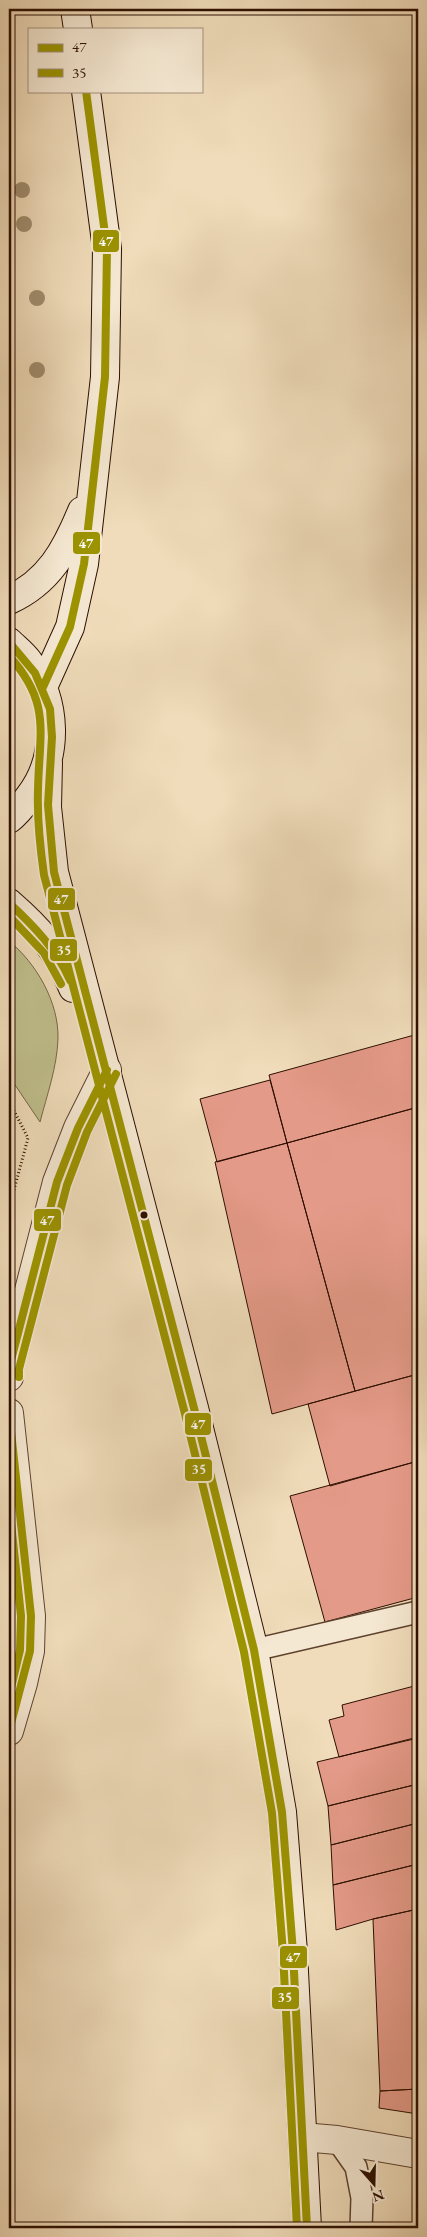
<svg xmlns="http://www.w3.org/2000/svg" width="427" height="2237" font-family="'EB Garamond',serif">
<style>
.green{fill:#bfbf8c;stroke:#766746}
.building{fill:#e49a88;stroke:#2d0f00}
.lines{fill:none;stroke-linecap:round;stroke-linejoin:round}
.lane-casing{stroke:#5e422e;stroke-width:24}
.street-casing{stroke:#5e422e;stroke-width:30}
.secondary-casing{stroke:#2d0f00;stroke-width:30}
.path{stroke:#2d0f00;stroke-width:3;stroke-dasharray:1 2.5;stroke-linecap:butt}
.lane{stroke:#f5e8d2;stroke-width:21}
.street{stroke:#f5e8d2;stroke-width:28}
.secondary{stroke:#f5e8d2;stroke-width:28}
.bus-1-casing{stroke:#f5e8d2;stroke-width:11}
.bus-2-casing{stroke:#f5e8d2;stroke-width:11}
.bus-1{stroke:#9c9300;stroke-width:8}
.bus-2{stroke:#9c9300;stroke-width:8}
.tree{fill:#a18d6f}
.bus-dot{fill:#2d0f00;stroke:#f5e8d2;stroke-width:2}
.line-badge{stroke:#f5e8d2;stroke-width:2}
.badge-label{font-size:14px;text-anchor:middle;font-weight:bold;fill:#fff}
</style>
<rect width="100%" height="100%" fill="#f0dcba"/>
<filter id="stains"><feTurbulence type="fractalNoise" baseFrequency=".004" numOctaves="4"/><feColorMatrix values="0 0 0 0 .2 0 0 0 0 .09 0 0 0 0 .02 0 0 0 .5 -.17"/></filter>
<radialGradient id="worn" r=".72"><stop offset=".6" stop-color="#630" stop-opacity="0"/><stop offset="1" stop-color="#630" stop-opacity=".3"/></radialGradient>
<path class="green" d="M9 708C16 724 13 743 9 760Z
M9 941C36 963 59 1002 58 1039 57 1067 47 1095 40 1122L9 1076Z"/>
<path class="building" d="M418 1034V1107L287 1143 269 1075Z
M270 1080 287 1143 217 1162 200 1099Z
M415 1108 418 1119V1374L355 1391 287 1143Z
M287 1143 355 1391 272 1414 215 1162Z
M418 1374V1461L330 1486 308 1404Z
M418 1461V1597L325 1622 290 1496Z
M418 1685V1737L339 1757 329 1720 344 1716 342 1705Z
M418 1738V1784L328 1806 317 1762Z
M418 1784V1823L331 1845 328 1806Z
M418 1823V1864L333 1885 331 1845Z
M418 1864V1909L373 1919 336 1930 333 1885Z
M418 1909V2089L380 2091 373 1919Z
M418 2089V2114L379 2108 380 2091Z"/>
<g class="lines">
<defs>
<path id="lane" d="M254 1650 418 1612
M337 2140 356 2167 362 2198 361 2228"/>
<path id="street" d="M9 1377V1368L57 1182 78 1128 107 1070
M9 1413 31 1616 30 1651 23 1683 9 1731
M302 2137 337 2140 418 2154"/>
<path id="secondary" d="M75 9 78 29
M9 600C49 582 66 550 82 511
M9 642C15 648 23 654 28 661 57 701 60 757 29 797 23 805 17 813 9 819
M43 687 70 627 84 564 105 377 107 249 86 91
M48 762 47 807 54 872 194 1408 254 1650 282 1812 293 1952 307 2228
M9 903C39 929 57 949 73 988"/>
</defs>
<use href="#lane" class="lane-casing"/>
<use href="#street" class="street-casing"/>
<use href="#secondary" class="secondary-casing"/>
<path class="path" d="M9 1101 28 1138 9 1208"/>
<use href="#lane" class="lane"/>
<use href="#street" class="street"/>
<use href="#secondary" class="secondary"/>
<defs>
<path id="bus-1" d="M9 642 35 673 50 709 52 737 48 805 54 872 194 1408 254 1650 282 1812 293 1952 307 2228
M43 687 70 627 84 564 105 377 107 249 86 91
M9 903C34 926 56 949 70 980
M9 1377V1368L57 1182 78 1128 107 1070
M9 1413 31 1616 30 1651 9 1731"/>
<path id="bus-2" d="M9 656C52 703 39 733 38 790 37 818 40 847 44 875L184 1410 244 1652 272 1813 283 1953 297 2228
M9 916 44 953 61 984
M19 1377V1369L67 1185 87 1132 116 1074
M9 1504 21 1616 20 1650 9 1696"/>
</defs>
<use href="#bus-1" class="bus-1-casing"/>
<use href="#bus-2" class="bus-2-casing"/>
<use href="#bus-1" class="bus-1"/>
<use href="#bus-2" class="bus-2"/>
</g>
<g class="tree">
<circle cx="22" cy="190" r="8"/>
<circle cx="24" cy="224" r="8"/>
<circle cx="37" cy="298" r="8"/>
<circle cx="37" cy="370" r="8"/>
</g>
<circle class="bus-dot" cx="144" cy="1215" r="4.5"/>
<g class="line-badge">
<rect x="92" y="229" width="28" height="24" rx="5" fill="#9c9300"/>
<rect x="72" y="531" width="29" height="24" rx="5" fill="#9c9300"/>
<rect x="47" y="887" width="29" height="24" rx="5" fill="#9c9300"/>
<rect x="49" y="938" width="29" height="24" rx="5" fill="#9c9300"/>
<rect x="33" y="1208" width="29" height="24" rx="5" fill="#9c9300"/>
<rect x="184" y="1412" width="28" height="24" rx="5" fill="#9c9300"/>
<rect x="184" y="1458" width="29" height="24" rx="5" fill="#9c9300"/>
<rect x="279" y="1945" width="29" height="24" rx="5" fill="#9c9300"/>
<rect x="271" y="1986" width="29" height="24" rx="5" fill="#9c9300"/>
</g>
<g class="badge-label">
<text x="106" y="246">47</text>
<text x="86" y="548">47</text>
<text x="61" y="904">47</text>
<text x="64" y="955">35</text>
<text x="47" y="1225">47</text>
<text x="198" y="1429">47</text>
<text x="199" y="1474">35</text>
<text x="293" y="1962">47</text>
<text x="285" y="2002">35</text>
</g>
<rect width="427" height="2237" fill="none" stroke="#f0dcba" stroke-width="30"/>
<rect x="10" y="10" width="407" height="2217" fill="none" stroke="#2d0f00" stroke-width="2.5"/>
<rect x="15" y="15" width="397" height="2207" fill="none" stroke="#2d0f00"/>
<rect x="28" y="28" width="175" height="65" fill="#f5e8d2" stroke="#a5917e"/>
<rect x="38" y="44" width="25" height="8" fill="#9c9300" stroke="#a5917e"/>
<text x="72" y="52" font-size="15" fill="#2d0f00">47</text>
<rect x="38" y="69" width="25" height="8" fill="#9c9300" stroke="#a5917e"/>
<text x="72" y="78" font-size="15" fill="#2d0f00">35</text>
<g transform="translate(374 2184) rotate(160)" stroke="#f5e8d2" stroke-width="4" paint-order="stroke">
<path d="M0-4L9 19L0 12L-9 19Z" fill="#2d0f00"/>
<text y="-8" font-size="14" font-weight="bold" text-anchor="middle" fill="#2d0f00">N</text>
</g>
<rect width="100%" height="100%" filter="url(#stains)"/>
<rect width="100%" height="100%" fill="url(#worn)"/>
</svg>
